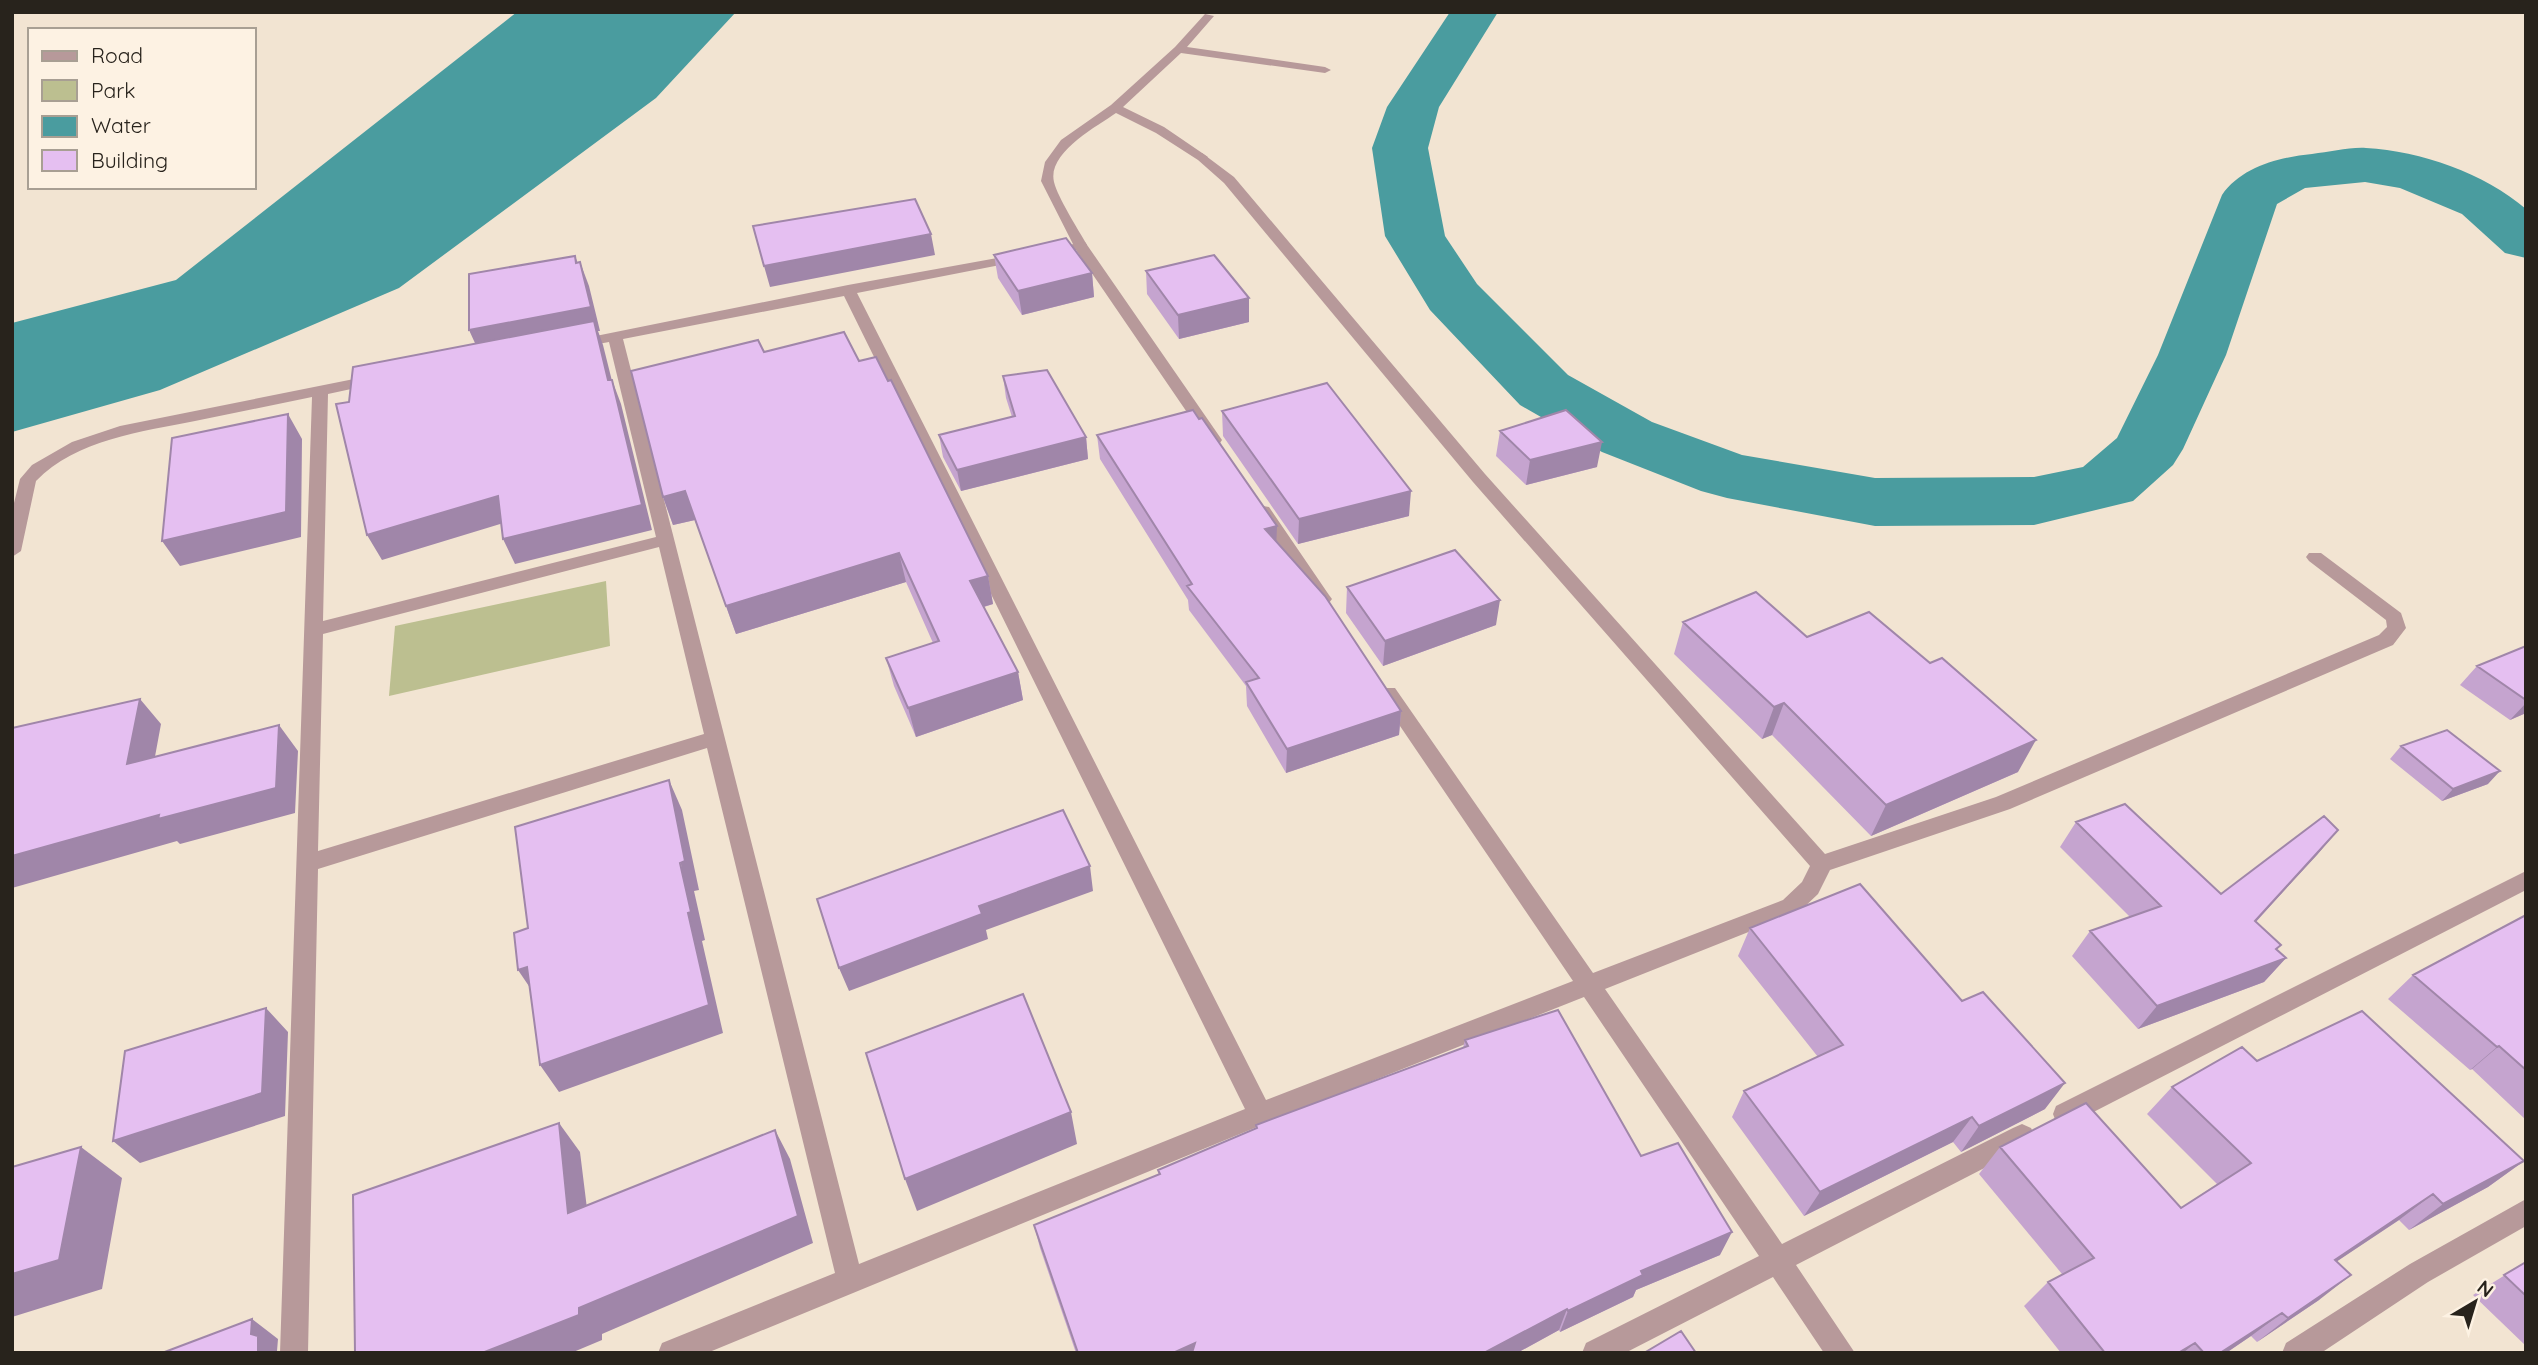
<svg xmlns="http://www.w3.org/2000/svg" width="2538" height="1365" font-family="Quicksand,sans-serif">
<style>
.green{fill:#bcbf90}
.water{fill:#4a9c9f}
.lines{fill:none;stroke-linecap:round;stroke-linejoin:round}
.river{fill:#4a9c9f;fill-rule:evenodd}
.service{fill:#b7999a;fill-rule:evenodd}
.minor{fill:#b7999a;fill-rule:evenodd}
.wall{fill:#c5a4cf}
.shaded-wall{fill:#a086a9}
.building{fill:#e5bff1;stroke:#a086a9;stroke-width:2}
</style>
<rect width="100%" height="100%" fill="#f2e4d2"/>
<path class="green" d="M606 581 610 646 389 696 395 626Z"/>
<path class="water" d="M517 12H736L656 98 399 288 160 390 12 432V323L176 280Z"/>
<g class="lines">
<path class="river" d="M1450 12H1498L1439 107 1428 148 1445 236 1477 284 1568 375 1652 422 1742 455 1875 478 2034 477 2083 467 2117 438 2158 355 2222 195C2241 167 2280 157 2312 154 2330 152 2349 147 2366 148 2421 151 2484 173 2526 209V258L2505 253 2462 214 2400 188 2365 182 2305 188 2277 204 2226 355 2183 449 2173 465 2133 501 2034 525 1875 526 1727 498 1701 491 1602 452 1520 405 1430 310 1385 236 1372 148 1387 107Z"/>
<path class="service" d="M1205 14 1214 16 1187 47 1325 67 1331 70 1325 73 1181 53 1123 107 1164 127 1208 157 1206 160H1198L1156 133 1116 113C1096 127 1047 153 1054 182 1058 198 1078 229 1087 245L1080 249 1075 248 1041 181 1045 162 1061 140 1111 105 1175 47Z"/>
<path class="minor" d="M1202 153 1234 177 1485 474 1825 854 1996 797 2379 635 2387 627 2386 620 2309 561 2306 557 2309 553H2321L2401 613 2406 628 2393 645 2010 809 1830 870 1818 894 1799 912 1605 989 1782 1244 2013 1128 2022 1124 2031 1128 2035 1136 2031 1144 1796 1265 1855 1353H1824L1773 1277 1625 1353H1582L1586 1343 1759 1256 1584 997 1269 1122 707 1353H658L662 1343 835 1273 707 748 318 869 308 1353H280L312 397C273 405 234 413 195 421 141 432 77 439 36 481L21 551 12 557V511L20 479 32 465 72 442 120 426 374 375 379 377 382 380 379 383 328 394 323 621 656 537 609 342 576 348 569 344 571 341 848 285 1085 242 1222 440 1220 443H1208L1076 250 857 293 1266 1100 1573 981 1381 698 1378 693 1381 688H1395L1593 973 1783 900 1802 882 1810 866 1473 482 1224 183 1198 160V154ZM844 296 1245 1109 859 1264 623 339ZM659 547 704 734 318 851 323 634Z
M1263 506 1269 507 1329 595 1332 599 1329 603H1317L1254 511Z
M2526 871V890L2074 1122 2065 1125 2056 1122 2053 1114 2056 1106Z
M2526 1199V1226L2428 1282 2321 1353H2282L2286 1343 2410 1264Z"/>
</g>
<path class="wall" d="M994 255 1092 273 1094 297 1022 315 998 278Z
M1146 271 1249 298V322L1179 339 1147 294Z
M764 352 859 361 988 576 993 604 984 607 1018 672 1023 700 916 737 894 686 886 658 933 643 906 582 736 634 695 520 673 525 663 497Z
M1003 376 1086 437 1088 459 961 491 943 457 939 435 1012 417 1006 398Z
M1222 411 1409 516 1298 544 1223 436Z
M1500 431 1597 467 1526 485 1496 456Z
M1097 435 1276 542 1401 711 1399 735 1286 773 1247 706 1246 686 1189 610 1188 600 1100 459Z
M1347 587 1496 625 1383 666 1346 613Z
M1683 622 1807 637 2018 772 1871 836 1772 735 1762 739 1674 654Z
M2526 646V713L2510 720 2460 685 2477 666Z
M2401 746 2488 784 2442 801 2390 759Z
M2076 822 2221 894 2338 830 2256 922 2281 945 2276 950 2286 958 2264 982 2138 1029 2072 956 2090 931 2130 917 2060 847Z
M2526 915V1120L2472 1069 2470 1070 2388 999 2413 975Z
M1750 928 2045 1109 1961 1152 1953 1142 1804 1216 1732 1117 1744 1091 1818 1057 1738 956Z
M1465 1040 1641 1156 1720 1255 1636 1290 1633 1297 1560 1332 1559 1330 1517 1353H1076L1040 1248 1034 1225 1159 1175 1158 1170 1256 1128V1125L1463 1048Z
M2257 1061 2524 1161 2488 1187 2409 1230 2399 1220 2337 1261 2319 1300 2257 1342 2251 1336 2226 1353H2061L2024 1306 2048 1282 2062 1274 1979 1174 2000 1147 2181 1208 2217 1184 2147 1114 2172 1087Z
M2526 1262V1346L2473 1295Z"/>
<path class="shaded-wall" d="M931 234 935 255 770 287 764 266Z
M575 256 584 279 580 262 589 286 600 331H598L603 345 618 405 480 354 469 330 576 263Z
M1092 273 1094 297 1022 315 1018 291Z
M1249 298V322L1179 339 1178 315Z
M612 380 621 404 652 530 515 564 503 539Z
M288 414 302 439 301 537 180 566 162 541Z
M1086 437 1088 459 961 491 957 470Z
M1602 442 1597 467 1526 485 1530 460Z
M685 491 695 520 673 525 663 497Z
M1411 491 1409 516 1298 544 1299 519Z
M498 496 510 521 382 560 367 535Z
M1277 526 1276 550 1265 529Z
M899 553 906 582 736 634 726 606Z
M988 576 993 604 976 609 970 581Z
M1500 600 1496 625 1383 666 1385 641Z
M1018 672 1023 700 916 737 908 708Z
M140 699 161 724 149 789 127 764Z
M1784 703 1772 735 1762 739 1774 707Z
M2526 703V713L2510 720Z
M1401 711 1399 735 1286 773 1287 749Z
M279 725 298 751 295 813 180 844 177 841 12 888V856Z
M2036 740 2018 772 1871 836 1886 805Z
M2500 771 2488 784 2442 801 2453 789Z
M669 780 682 810 699 890 694 891 705 940 702 941 723 1033 559 1092 540 1065 688 913Z
M2338 830 2317 855 2234 945 2255 921Z
M1090 866 1093 891 986 930 988 939 849 991 839 968 979 906Z
M2281 945 2260 968 2286 958 2264 982 2138 1029 2157 1006 2276 949Z
M527 967 537 998 518 970Z
M266 1008 288 1032 285 1116 140 1163 113 1141Z
M2499 1046 2472 1069 2470 1070 2497 1047Z
M2065 1083 2045 1109 1961 1152 1979 1126Z
M1071 1112 1077 1144 917 1211 905 1179Z
M1972 1117 1953 1142 1804 1216 1820 1192Z
M559 1123 580 1152 591 1241 568 1213Z
M775 1130 790 1159 813 1243 602 1334V1340L571 1353H482L579 1308Z
M81 1147 122 1178 102 1289 12 1317V1274Z
M2524 1161 2488 1187 2409 1230 2443 1204Z
M2433 1194 2399 1220 2303 1284 2335 1260Z
M1732 1232 1720 1255 1636 1290 1633 1297 1560 1332 1568 1311 1641 1271Z
M2351 1275 2319 1300 2257 1342 2288 1318Z
M1567 1309 1559 1330 1517 1353H1484Z
M2282 1313 2251 1336 2226 1353H2220Z
M252 1319 278 1339 277 1351 280 1353H258L251 1334Z
M1195 1343 1196 1353H1173Z
M2195 1343 2183 1353H2178Z"/>
<path class="building" d="M915 199 931 234 764 266 753 226Z
M1066 238 1092 273 1018 291 994 255Z
M1214 255 1249 298 1178 315 1146 271Z
M575 256 576 263 580 262 591 307 469 330V274Z
M594 321 608 380H612L642 505 503 539 498 496 367 535 336 404 349 402 353 367Z
M844 332 859 361 876 357 888 381 891 380 988 576 970 581 1018 672 908 708 886 658 939 641 899 553 726 606 685 491 663 497 631 371 758 340 764 352Z
M1047 370 1086 437 957 470 939 435 1015 416 1003 376Z
M1327 383 1411 491 1299 519 1222 411Z
M1193 410 1199 419 1202 418 1277 526 1265 529 1325 596 1401 711 1287 749 1246 682 1259 678 1187 586 1192 584 1097 435Z
M1566 410 1602 442 1530 460 1500 431Z
M288 414 286 512 162 541 172 438Z
M1455 550 1500 600 1385 641 1347 587Z
M1756 592 1807 637 1869 612 1930 663 1942 658 2036 740 1886 805 1784 703 1774 707 1683 622Z
M2526 646V700L2477 666Z
M140 699 127 764 279 725 276 788 158 819 159 815 12 856V728Z
M2447 730 2500 771 2453 789 2401 746Z
M669 780 685 861 680 863 691 912 688 913 709 1005 540 1065 527 967 518 970 514 933 528 928 515 827Z
M2125 804 2221 894 2324 816 2338 830 2255 921 2281 945 2276 949 2286 958 2157 1006 2090 931 2161 906 2076 822Z
M1063 810 1090 866 979 906 982 914 839 968 817 899Z
M1860 884 1962 1001 1983 992 2065 1083 1979 1126 1972 1117 1820 1192 1744 1091 1843 1045 1750 928Z
M2526 915V1070L2499 1046 2497 1047 2413 975Z
M1023 994 1071 1112 905 1179 866 1053Z
M266 1008 262 1093 113 1141 125 1051Z
M1558 1010 1641 1156 1678 1143 1732 1232 1641 1271 1643 1275 1568 1311 1567 1309 1484 1353H1192L1195 1343 1173 1353H1078L1034 1225 1160 1174 1158 1170 1257 1128 1256 1125 1468 1046 1465 1040Z
M2362 1011 2524 1161 2443 1204 2433 1194 2335 1260 2351 1275 2288 1318 2282 1313 2220 1353H2204L2195 1343 2178 1353H2105L2048 1282 2094 1258 2000 1147 2086 1103 2181 1208 2251 1163 2172 1087 2242 1047 2257 1061Z
M559 1123 568 1213 775 1130 798 1216 579 1308V1315L482 1353H355L353 1195Z
M81 1147 59 1260 12 1274V1167Z
M2526 1262V1296L2504 1275Z
M252 1319 251 1334 258 1336V1353H162Z
M1681 1331 1696 1353H1644Z"/>
<rect width="2538" height="1365" fill="none" stroke="#28231c" stroke-width="28"/>
<rect x="28" y="28" width="228" height="161" fill="#fdf2e3" stroke="#a89f93" stroke-width="2"/>
<rect x="42" y="51" width="35" height="10" fill="#b7999a" stroke="#a89f93" stroke-width="2"/>
<text x="91" y="63" font-size="21" fill="#28231c">Road</text>
<rect x="42" y="80" width="35" height="21" fill="#bcbf90" stroke="#a89f93" stroke-width="2"/>
<text x="91" y="98" font-size="21" fill="#28231c">Park</text>
<rect x="42" y="116" width="35" height="21" fill="#4a9c9f" stroke="#a89f93" stroke-width="2"/>
<text x="91" y="133" font-size="21" fill="#28231c">Water</text>
<rect x="42" y="150" width="35" height="21" fill="#e5bff1" stroke="#a89f93" stroke-width="2"/>
<text x="91" y="168" font-size="21" fill="#28231c">Building</text>
<g transform="translate(2475 1302) rotate(38)" stroke="#fdf2e3" stroke-width="5" paint-order="stroke">
<path d="M0-5L12 26L0 18L-12 26Z" fill="#28231c"/>
<text y="-10" font-size="19" font-weight="bold" text-anchor="middle" fill="#28231c">N</text>
</g>
</svg>
